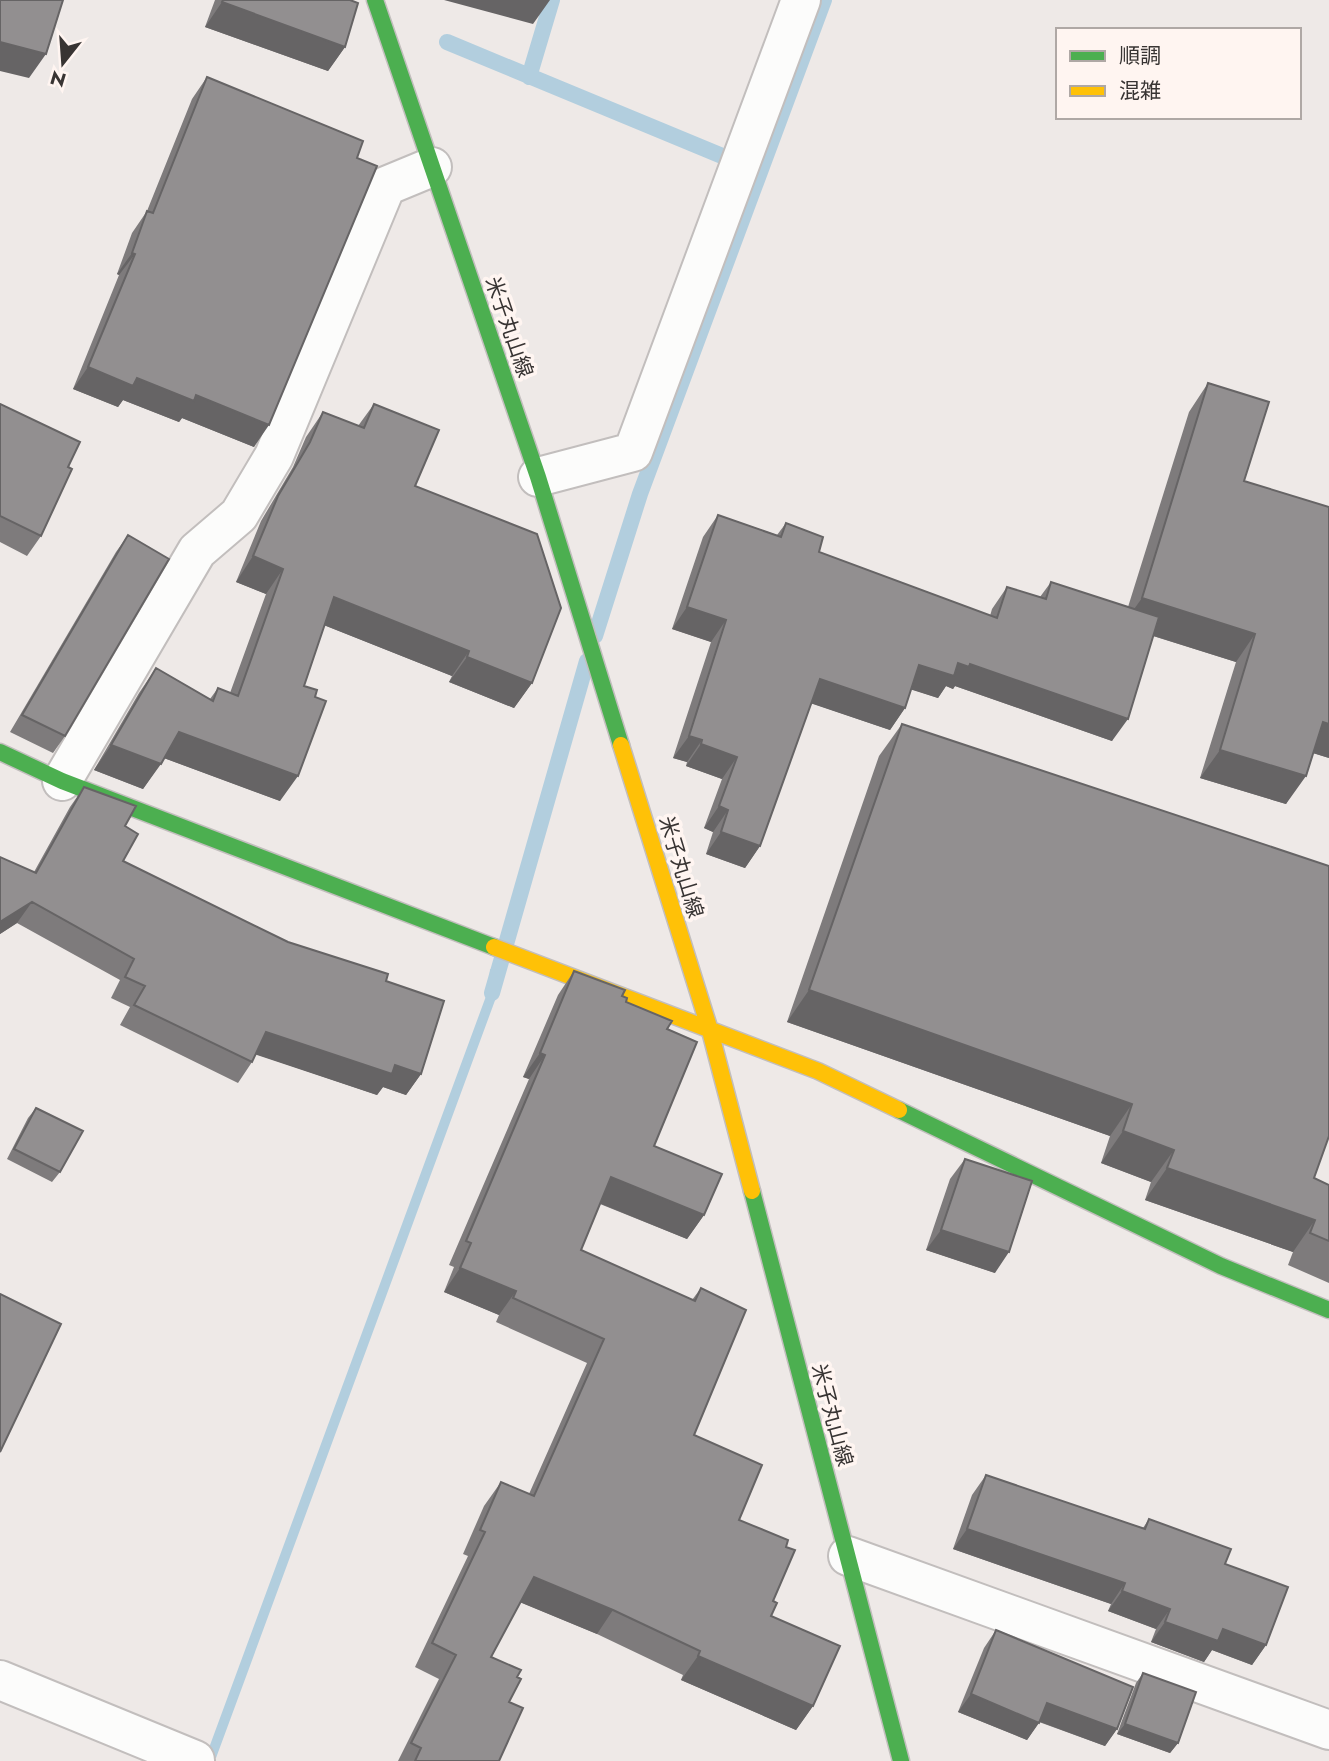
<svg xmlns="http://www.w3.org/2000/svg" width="1329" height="1761" font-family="Jost,'Noto Sans JP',sans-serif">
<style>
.water{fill:#b2cede}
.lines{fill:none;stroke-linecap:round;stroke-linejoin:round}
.stream{stroke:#b2cede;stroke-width:16}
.street-casing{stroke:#c2bebd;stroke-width:42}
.fast-casing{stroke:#c2bebd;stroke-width:19}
.slow-casing{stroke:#c2bebd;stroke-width:19}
.street{stroke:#fcfcfb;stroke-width:38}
.fast{stroke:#4caf50;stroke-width:16}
.slow{stroke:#ffc107;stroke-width:16}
.wall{fill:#7e7b7c}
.shaded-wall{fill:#666465}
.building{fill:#928f90;stroke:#666465;stroke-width:2}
.labels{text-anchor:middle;stroke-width:7;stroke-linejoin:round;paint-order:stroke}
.street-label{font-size:21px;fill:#383433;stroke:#fff5f1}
</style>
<rect width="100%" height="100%" fill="#eee9e7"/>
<path class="water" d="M490 969 504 975 497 995 216 1758 206 1756 489 988Z"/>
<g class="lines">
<path class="stream" d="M447 42 727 158
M529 77 552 0
M595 636 640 494 824 0
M492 993 587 661"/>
<defs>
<path id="street" d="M538 477 633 452 801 0
M62 781 197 551 239 515 274 456 386 186 432 167
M848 1556 1329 1730
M0 1680 195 1760"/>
<path id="fast" d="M375 0 538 477 621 745
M0 752 62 781 494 947
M899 1110 1221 1266 1329 1310
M752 1191 901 1761"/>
<path id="slow" d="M621 745 709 1027 752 1191
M494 947 818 1071 899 1110"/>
</defs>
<use href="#street" class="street-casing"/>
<use href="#fast" class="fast-casing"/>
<use href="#slow" class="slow-casing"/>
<use href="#street" class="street"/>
<use href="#fast" class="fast"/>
<use href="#slow" class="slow"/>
</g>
<path class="wall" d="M215 0H350L345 47 328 71 205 27Z
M207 77 357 158 254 447 182 418 179 422 123 400 118 407 73 389 119 275 117 274 132 233 147 211 192 99Z
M1208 383 1244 481 1329 758 1313 753 1286 804 1200 778 1236 662 1153 636 1112 741 955 686 953 689 946 686 938 698 911 689 905 708 890 730 811 703 760 846 745 868 706 854 713 832 704 828 722 779 686 766 687 762 673 758 711 642 672 629 703 537 718 515 777 535 786 523 819 552 990 616 992 609 1007 587 1040 597 1051 582 1128 607 1189 412Z
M0 404 68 467 41 536 27 556 0 542Z
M374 404 415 486 532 683 514 708 449 682 452 676 324 625 304 686 280 801 164 758 143 789 94 770 139 693 156 668 210 699 218 688 230 693 266 594 236 582 261 521 293 467 306 437 323 412 358 426Z
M128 535 65 736 53 753 10 732 116 552Z
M902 724 1314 1178 1329 1185V1283L1288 1265 1293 1252 1145 1200 1151 1182 1101 1163 1110 1136 787 1022 879 756Z
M84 787 125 826 123 861 288 942 386 981 421 1074 406 1095 383 1087 377 1095 256 1054 252 1062 238 1083 120 1025 130 1007 111 998 120 980 17 923 0 934V857L34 872 70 807Z
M574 971 622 996 626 1002 667 1029 654 1146 704 1215 687 1239 600 1204 581 1250 692 1300 701 1288 694 1435 739 1520 773 1601 771 1616 813 1706 796 1730 681 1680 683 1675 597 1634 520 1602 491 1657 517 1677 509 1702 499 1761H398L439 1679 415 1667 468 1556 463 1554 484 1506 501 1482 529 1494 587 1363 496 1322 499 1315 444 1292 454 1267 449 1265 529 1079 523 1077 558 995Z
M36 1108 60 1172 52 1182 7 1159 28 1118Z
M965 1159 995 1273 926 1250 950 1179Z
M986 1475 1143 1528 1149 1519 1225 1564 1266 1645 1252 1665 1212 1650 1204 1662 1151 1642 1156 1629 1108 1611 1111 1604 953 1549 972 1495Z
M996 1630 1117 1729 1105 1746 1039 1722 1027 1740 958 1712 984 1648Z
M1143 1673 1178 1743 1170 1753 1117 1734 1136 1683Z"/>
<path class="shaded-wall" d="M444 0H550L533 24Z
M222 2 345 47 328 71 205 27Z
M0 42 46 54 29 78 0 71Z
M132 253 135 254 119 275 117 274Z
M88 367 137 378 196 395 269 425 254 447 182 418 179 422 123 400 118 407 73 389Z
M253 556 283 569 266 594 236 582Z
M334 597 469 651 452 676 316 622Z
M1142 598 1255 634 1236 662 1122 626Z
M687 607 726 620 711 642 672 629Z
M467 657 532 683 514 708 449 682Z
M958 663 970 664 1128 719 1112 741 955 686 953 689 946 686 938 698 903 687 919 665Z
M820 679 905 708 890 730 804 701Z
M1323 722 1329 724V758L1303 750Z
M179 732 298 776 280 801 161 757Z
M689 736 702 740 687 762 673 758Z
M701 744 737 757 722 779 686 766Z
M111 745 161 764 143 789 94 770Z
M1220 750 1306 776 1286 804 1200 778Z
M719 806 728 810 713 832 704 828Z
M721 832 760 846 745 868 706 854Z
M32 902 17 923 0 934V922Z
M809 990 1132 1104 1110 1136 787 1022Z
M266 1032 395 1065 421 1074 406 1095 383 1087 377 1095 251 1053Z
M540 1053 545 1055 529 1079 523 1077Z
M1123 1131 1174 1150 1151 1182 1101 1163Z
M1167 1168 1315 1220 1293 1252 1145 1200Z
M611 1177 704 1215 687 1239 594 1201Z
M941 1230 1009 1252 995 1273 926 1250Z
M460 1268 516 1291 499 1315 444 1292Z
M967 1529 1125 1583 1111 1604 953 1549Z
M534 1577 613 1610 597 1634 517 1601Z
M1122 1591 1170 1609 1156 1629 1108 1611Z
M1165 1622 1223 1629 1266 1645 1252 1665 1212 1650 1204 1662 1151 1642Z
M698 1656 813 1706 796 1730 681 1680Z
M971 1694 1039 1723 1027 1740 958 1712Z
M1047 1703 1117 1729 1105 1746 1035 1720Z
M1125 1724 1178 1743 1170 1753 1117 1734Z"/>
<path class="building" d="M0 0H63L46 54 0 42Z
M223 0H350L358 3 345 47 222 2Z
M207 77 363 141 357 158 377 166 269 425 196 395 194 401 137 378 133 386 88 367 135 254 132 253 147 211 153 213Z
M1208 383 1269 402 1244 481 1329 507V724L1323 722 1306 776 1220 750 1255 634 1142 598Z
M0 404 80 442 68 467 72 469 41 536 0 516Z
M374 404 439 430 415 486 537 534 561 608 532 683 467 657 469 651 334 597 304 686 317 690 315 697 326 701 298 776 179 732 161 764 111 745 156 668 213 701 218 688 238 696 283 569 253 556 278 496 310 442 323 412 364 428Z
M718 515 781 537 786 523 823 537 819 552 997 618 1007 587 1046 599 1051 582 1159 617 1128 719 970 664 969 667 958 663 954 676 919 665 905 708 820 679 760 846 721 832 728 810 719 806 737 757 701 744 702 740 689 736 726 620 687 607Z
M128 535 169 559 65 736 22 715Z
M902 724 1329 866V1136L1314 1178 1329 1185V1241L1310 1233 1315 1220 1167 1168 1174 1150 1123 1131 1132 1104 809 990Z
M84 787 136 806 125 826 138 834 123 861 288 942 388 974 386 981 444 1001 421 1074 395 1065 392 1074 266 1032 252 1062 134 1005 145 986 125 977 134 959 32 902 0 922V857L36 873Z
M574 971 625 990 622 996 627 998 626 1002 672 1021 667 1029 697 1042 654 1146 722 1174 704 1215 611 1177 581 1250 695 1301 701 1288 746 1310 694 1435 762 1465 739 1520 788 1540 786 1547 795 1550 773 1601 777 1603 771 1616 840 1646 813 1706 698 1656 700 1651 613 1610 534 1577 491 1657 521 1670 517 1677 521 1679 509 1702 523 1708 499 1761H415L421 1748 411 1743 456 1655 432 1643 485 1532 480 1530 501 1482 534 1496 604 1339 513 1298 516 1291 460 1268 471 1243 466 1241 545 1055 540 1053Z
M36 1108 83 1131 60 1172 14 1149Z
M965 1159 1032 1181 1009 1252 941 1230Z
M0 1294 61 1324 0 1452Z
M986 1475 1145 1529 1149 1519 1231 1549 1225 1564 1288 1587 1266 1645 1223 1629 1218 1641 1165 1622 1170 1609 1122 1591 1125 1583 967 1529Z
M996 1630 1133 1687 1117 1729 1047 1703 1039 1723 971 1694Z
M1143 1673 1196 1692 1178 1743 1125 1724Z"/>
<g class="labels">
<g class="street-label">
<text transform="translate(509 327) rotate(71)" y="7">米子丸山線</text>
<text transform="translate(681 867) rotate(73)" y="7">米子丸山線</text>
<text transform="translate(832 1415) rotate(75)" y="7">米子丸山線</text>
</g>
</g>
<rect x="1056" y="28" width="245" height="91" fill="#fff5f1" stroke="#afa8a5" stroke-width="2"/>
<rect x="1070" y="51" width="35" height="10" fill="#4caf50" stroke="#afa8a5" stroke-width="2"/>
<text x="1119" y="63" font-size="21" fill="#383433">順調</text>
<rect x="1070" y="86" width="35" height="10" fill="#ffc107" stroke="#afa8a5" stroke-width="2"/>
<text x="1119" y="98" font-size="21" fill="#383433">混雑</text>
<g transform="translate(63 63) rotate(197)" stroke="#fff5f1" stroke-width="5" paint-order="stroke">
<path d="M0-5L12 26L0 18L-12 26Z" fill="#383433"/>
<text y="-10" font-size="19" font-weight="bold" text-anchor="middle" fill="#383433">N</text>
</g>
</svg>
